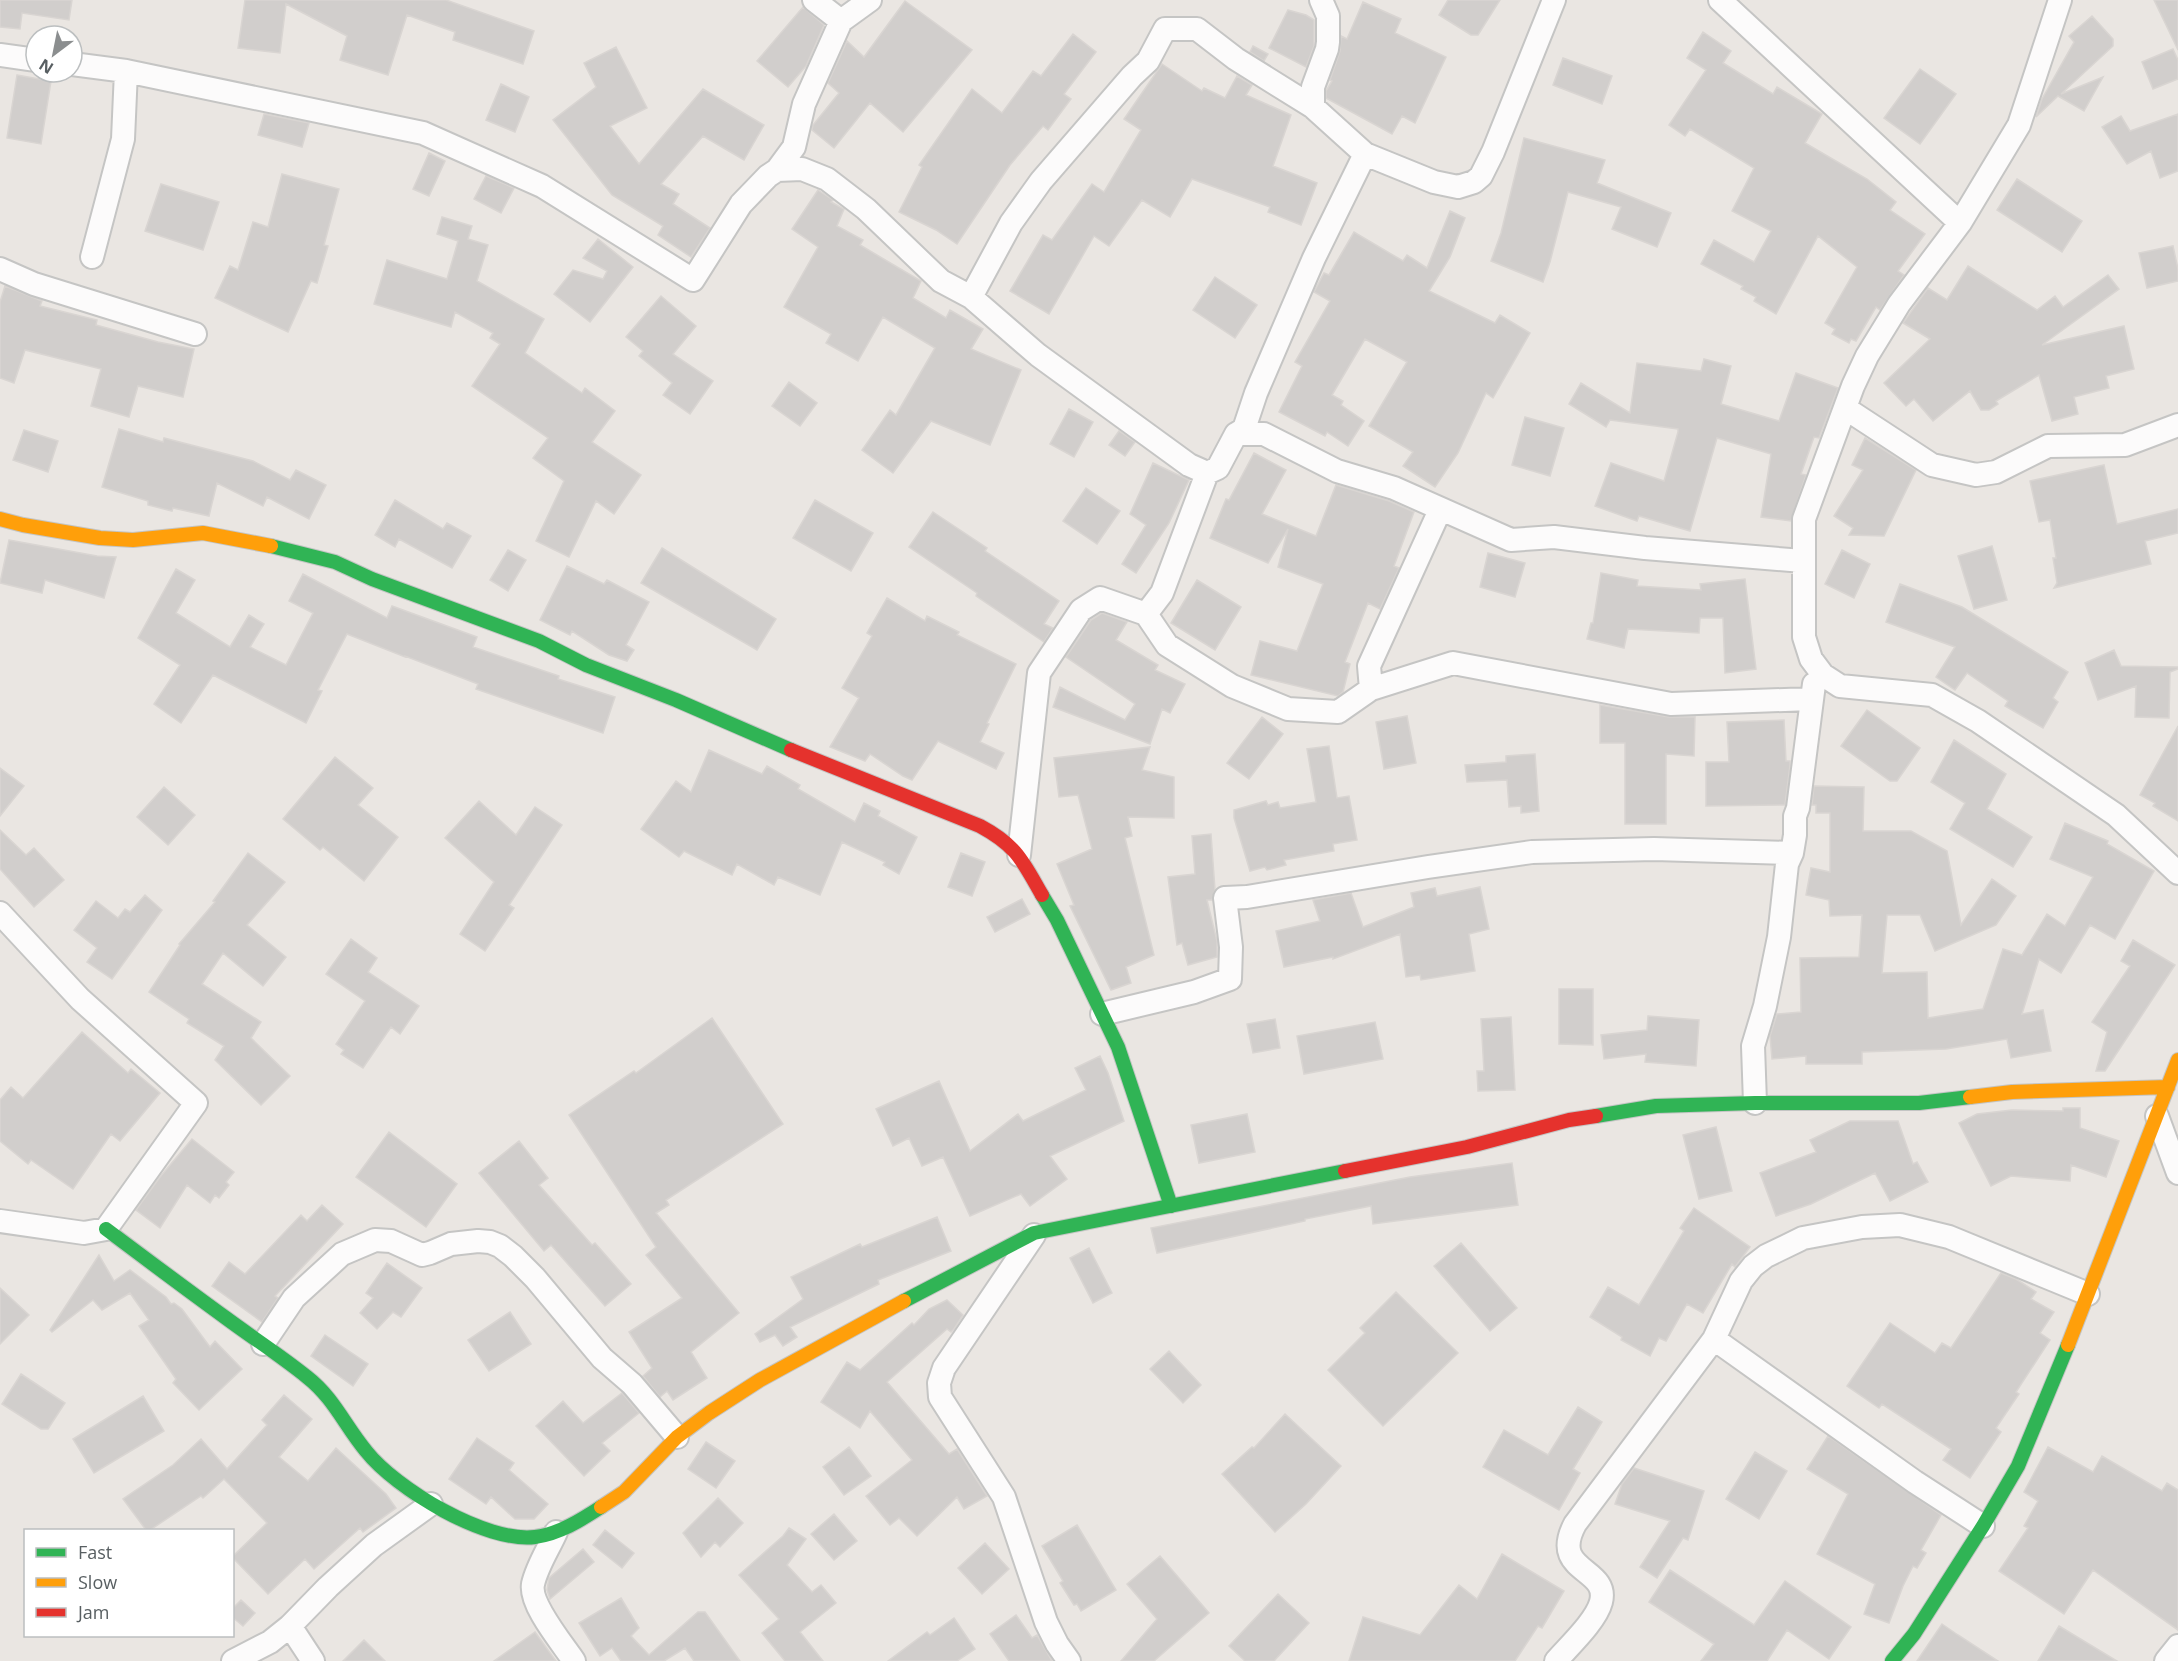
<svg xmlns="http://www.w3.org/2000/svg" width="2178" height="1661" font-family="'Open Sans',sans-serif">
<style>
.building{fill:#d1cecc;stroke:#d9d5d2;stroke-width:1.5}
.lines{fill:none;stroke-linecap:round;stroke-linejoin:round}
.street-casing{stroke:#c5c5c4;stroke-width:26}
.fast-casing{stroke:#c4c5c4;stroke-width:16}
.slow-casing{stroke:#c4c5c4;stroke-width:16}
.jam-casing{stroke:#c4c5c4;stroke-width:16}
.street{stroke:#fcfbfb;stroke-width:22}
.fast{stroke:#30b455;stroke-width:14}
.slow{stroke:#ff9f0a;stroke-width:14}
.jam{stroke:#e5322d;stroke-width:14}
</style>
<rect width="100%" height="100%" fill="#eae6e2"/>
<path class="building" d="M0 0H72L69 20 22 13 20 29 0 27Z
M245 0H446L534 31 523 64 453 40 455 32 407 15 388 75 340 60 347 36 286 4 280 53 238 48Z
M1448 0H1500L1478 35H1471L1439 15Z
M2154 0H2178V50Z
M905 1 972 50 903 132 870 103 834 148 812 130 813 125 839 93 828 83 847 41 864 57Z
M1363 2 1401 19 1395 33 1446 57 1415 123 1402 116 1392 134 1326 98V91L1332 81 1330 80 1340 51 1341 36 1347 39Z
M803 7 824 25 806 66 788 87 757 61Z
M1288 10 1306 15 1314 20V46L1306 67 1269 48Z
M2092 16 2113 39V46L2061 94 2103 77 2084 111 2058 96 2036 117 2042 99 2074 42 2069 36Z
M1703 32 1731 51 1723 63 1773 94 1777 87 1822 114 1805 143 1867 179 1896 202 1890 210 1925 234 1898 271 1904 275 1880 310 1876 307 1856 341 1851 339 1849 343 1832 334 1835 329 1825 323 1857 267 1818 236 1776 314 1754 301 1756 297 1741 289 1743 286 1701 264 1714 240 1754 262 1771 231 1732 211 1754 168 1690 129 1685 136 1669 125 1706 70 1687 58Z
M1073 34 1096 52 1064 94 1071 99 1048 130 1043 126 1010 165 957 244 936 230 899 212 922 167 919 165 972 89 1002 113 1033 71 1041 76Z
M1253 46 1268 54 1264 61 1250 52Z
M616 47 647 108 610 126 639 164 703 89 764 125 744 160 703 136 661 184 679 194 673 204 710 228 691 257 658 235 663 226 612 195 553 120 596 87 584 63Z
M2173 49 2178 60V79L2153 89 2142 62Z
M1563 58 1612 76 1602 104 1553 85Z
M1162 64 1202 91 1204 88 1225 98 1237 76 1252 85 1246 95 1291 115 1273 166 1317 183 1301 225 1268 212 1270 207 1192 179 1170 217 1142 200 1109 246 1094 236 1049 314 1010 291 1043 235 1052 240 1092 184 1104 192 1141 130 1124 119Z
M1920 69 1956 94 1920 144 1884 118Z
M17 75 51 81 41 144 7 138Z
M501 84 529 97 515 132 486 120Z
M264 114 309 123 302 147 258 135Z
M2178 114V171L2160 178 2151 151 2127 164 2102 127 2121 116 2130 131Z
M1524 138 1605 160 1597 183 1671 213 1657 247 1612 229 1621 207 1568 192 1550 262 1543 282 1491 261 1501 233Z
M429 153 445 161 429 196 413 189Z
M282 174 339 189 324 245 328 246 317 283 311 281 288 332 215 298 230 266 238 270 253 222 268 227Z
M486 176 514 188 501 213 474 199Z
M2017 179 2082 221 2062 252 1997 210Z
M161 184 219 202 203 250 145 231Z
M818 190 833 200 831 202 844 209 837 226 863 240 860 245 921 281 913 298 946 318 950 310 983 329 971 349 1021 370 990 445 931 421 893 473 862 450 890 410 896 415 935 348 883 317 858 361 826 343 831 334 784 307 818 247 792 229Z
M1450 211 1465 218 1450 257 1429 291 1495 323 1500 315 1530 333 1493 398 1486 393 1458 453 1435 487 1403 466 1413 452 1369 426 1407 362 1365 339 1332 395 1343 401 1341 405 1364 421 1348 446 1327 432 1325 436 1279 412 1302 366 1295 362 1330 301 1314 292 1324 273 1329 275 1354 232 1403 261 1407 255 1427 268Z
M442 217 472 226 468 239 488 245 477 281 544 319 525 353 582 393 585 388 615 411 592 442 641 475 614 514 596 501 569 557 536 541 564 481 533 458 548 438 472 386 500 344 490 338 493 333 455 312 451 327 374 304 387 260 447 279 458 241 437 234Z
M598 239 633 267 590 322 554 294 573 270 603 279 607 271 583 258Z
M2173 246 2178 269V281L2147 288 2139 253Z
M1968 266 2037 310 2055 296 2063 307 2108 275 2119 289 2042 345 2124 326 2134 369 2106 376 2109 388 2074 397 2078 414 2052 421 2039 375 1996 401 1998 404 1989 410H1981L1970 391 1933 421 1914 399 1906 406 1884 383 1930 339 1903 323 1928 288 1947 300Z
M1215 277 1257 305 1235 338 1193 310Z
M5 286 42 301 40 306 97 320 96 325 158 342 194 349 183 397 138 386 129 417 91 406 101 369 25 350 14 383 0 378V302Z
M661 296 696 326 673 354 713 381 690 414 663 395 672 383 639 356 643 351 626 337Z
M1704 359 1731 366 1721 404 1779 421 1796 373 1838 388 1819 438 1814 437 1801 474 1806 475 1791 521 1761 517 1771 454 1717 438 1690 531 1639 516 1637 521 1595 506 1611 463 1664 481 1678 432V429L1610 420 1606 427 1569 404 1581 383 1630 413 1637 363 1701 371Z
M789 382 817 403 800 426 772 406Z
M1069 409 1093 422 1074 457 1050 444Z
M1525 417 1564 428 1550 476 1512 465Z
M119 429 163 442 164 438 253 461 290 480 296 470 326 485 309 519 267 497 263 506 217 483 209 516 173 508 172 511 148 505V501L102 487Z
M24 430 58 441 48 472 13 460Z
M1119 431 1135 442 1125 456 1109 445Z
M1865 438 1916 470 1884 536 1849 535 1853 528 1834 516 1863 470 1852 465Z
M1254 453 1286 470 1262 514 1316 536 1336 485 1389 501 1414 512 1394 566 1399 568 1380 609 1368 603 1345 662 1350 664 1343 692 1338 696 1251 675 1260 641 1297 651 1323 584 1278 567 1288 529 1268 563 1210 538 1226 499 1229 500Z
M1153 463 1189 480 1169 523 1136 573 1122 564 1146 525 1130 514Z
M2104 465 2117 524 2178 509V533L2145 541 2151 564 2054 588 2057 583 2053 558H2056L2050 520 2039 522 2030 481Z
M1086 488 1120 511 1097 544 1063 521Z
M395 500 443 529 447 523 471 536 452 568 399 539 395 547 375 535Z
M815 500 873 533 851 571 793 538Z
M933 512 987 548 985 551 1059 601 1044 624 1053 628 1044 642 976 596 977 593 909 547Z
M9 540 97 556 116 557 104 598 45 580 42 593 0 583Z
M1992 546 2007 600 1974 609 1958 556Z
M662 548 776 619 757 650 641 583Z
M508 550 526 560 508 591 490 580Z
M1842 550 1870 564 1854 598 1825 584Z
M1488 553 1525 563 1515 597 1480 587Z
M567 566 604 584 607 580 649 602 626 645 634 650 627 661 609 655 572 631 570 635 540 620Z
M176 569 195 580 176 613 230 647 249 615 264 624 250 647 286 665 313 613 289 601 303 574 387 618 392 606 477 637 473 647 559 676 558 679 615 697 603 733 476 689 478 684 405 656V657L347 634 318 690 322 691 306 723 213 675 181 723 154 704 180 665 138 638Z
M1601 573 1638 580 1637 586 1701 590 1700 584 1745 579 1756 669 1725 673 1723 618H1700L1699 633 1628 629 1624 648 1587 639 1591 623H1593Z
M1197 580 1241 607 1215 650 1171 623Z
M1900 584 1962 607 2068 672 2053 698 2058 702 2043 728 2005 706 2008 701 1967 673 1955 690 1936 677 1955 647 1886 622Z
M887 598 925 621 927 616 959 632 957 635 1016 664 987 723 989 724 980 742 1004 753 996 769 938 741 912 780 903 776 870 754 865 761 830 747 859 698 842 688 872 636 867 633Z
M1102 613 1127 622 1116 640 1158 665 1155 670 1185 684 1170 713 1162 709 1150 744 1053 707 1060 687 1125 720 1135 704 1066 657 1091 620Z
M2114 650 2121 666 2178 667V669L2170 672 2169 718 2135 717 2136 686 2098 700 2085 663Z
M1600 705 1669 717H1695L1694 756 1666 754V824H1625V743H1600Z
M1867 710 1920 748 1897 781H1890L1841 746Z
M1407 716 1416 763 1384 769 1376 722Z
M1262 717 1283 734 1249 779 1227 763Z
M1784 720 1786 761H1790V765L1785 805 1706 806V762H1729L1727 722Z
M2178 726V821L2153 806 2155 803 2140 795Z
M1954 740 2006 774 1987 809 2032 837 2013 867 1950 829 1965 803 1931 782Z
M1329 746 1337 798 1349 796 1357 840 1333 844 1334 851 1284 860 1286 865 1267 870 1265 867 1250 871 1234 818V810L1266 801 1268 805 1278 802 1280 808 1316 802 1307 749Z
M1150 747 1142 770 1174 777V818L1128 817 1132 836 1125 838 1154 955 1126 967 1131 983 1111 990 1070 906 1074 905 1057 864 1092 849 1078 795 1059 797 1054 758Z
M709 750 762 774 767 766 800 785 798 789 855 822 864 803 880 811 878 816 917 837 899 874 883 865 885 862 842 842 820 895 778 877 774 885 737 864 732 875 684 851 679 857 641 829 676 781 691 792Z
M1535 754 1539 811 1521 813V806L1509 807 1507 780 1467 782 1465 765 1506 762V756Z
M335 757 373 788 358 805 398 837 364 881 323 847 320 850 283 819Z
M0 768 24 786 0 816Z
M1814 786 1864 787 1863 831H1911L1947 851 1961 925 1992 879 2016 896 1996 925 1935 951 1920 915H1887L1882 973 1927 972 1928 1018 1983 1009 2003 949 2022 955 2047 914 2065 926 2093 877 2050 859 2065 823 2108 841 2107 844 2154 871 2115 939 2090 925 2061 973 2039 959 2022 1014 2043 1010 2051 1051 2011 1058 2007 1039 1946 1049 1862 1052V1064H1806V1056L1772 1059 1770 1036 1777 1014 1801 1012 1800 958 1859 957 1862 915 1830 916 1829 900 1806 895 1811 868 1830 872V813H1816V805H1812Z
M164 787 195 815 168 845 137 817Z
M479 801 516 835 535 807 562 825 509 905 514 908 485 951 460 934 494 882 445 838Z
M0 830 26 855 34 848 64 880 34 907 0 869Z
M1211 834 1215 890 1212 900H1207L1217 941V957L1188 965 1182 943 1177 945 1168 877 1195 874 1192 836Z
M248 853 285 882 247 925 286 957 263 986 223 953 202 984 261 1022 251 1038 290 1076 261 1105 215 1060 224 1046 187 1023 189 1019 149 992 180 945 179 944 215 902 213 901Z
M961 853 985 862 972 896 948 887Z
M1480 887 1489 929 1469 934 1475 971 1421 980 1420 975 1406 977 1400 934 1333 959V957L1284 967 1276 931 1320 921 1313 900 1351 893 1363 927 1414 907 1411 893 1435 888 1437 896Z
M145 895 162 910 112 979 87 962 97 948 74 930 96 901 118 918 125 909 130 912Z
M1022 899 1030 914 995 932 987 917Z
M351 939 377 958 368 972 419 1006 400 1034 391 1027 363 1068 341 1054 344 1050 336 1044 365 1001 326 974Z
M2133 940 2175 965 2105 1071H2096L2107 1032 2092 1022 2130 966 2121 961Z
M1559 989H1593V1045L1559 1044Z
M1648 1016 1699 1020 1696 1066 1645 1062 1646 1054 1604 1059 1601 1035 1647 1030Z
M1511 1017 1515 1090 1478 1091 1477 1071H1484L1481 1019Z
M712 1018 783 1124 666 1200 669 1205 656 1213 739 1313 691 1352 707 1378 673 1400 667 1391 660 1397 643 1376 652 1368 629 1332 682 1298 646 1255 656 1247 569 1115 634 1071 636 1073Z
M1275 1019 1280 1048 1253 1053 1247 1024Z
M1375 1022 1383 1059 1304 1074 1297 1036Z
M82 1032 128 1073 131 1069 160 1093 120 1141 111 1134 73 1189 31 1160 28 1164 0 1141V1100L11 1087 23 1098Z
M1100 1056 1108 1073 1124 1121 1050 1156 1067 1179 1030 1206 1021 1194 970 1216 943 1157 922 1166 909 1138 893 1146 876 1109 939 1081 970 1151 1018 1114 1023 1121 1086 1090 1075 1068Z
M2063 1108H2080V1128L2119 1141 2106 1177 2071 1165 2070 1181 2011 1176 1991 1186 1959 1123 1977 1114 2012 1110 2063 1111Z
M1247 1114 1255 1152 1199 1163 1191 1125Z
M1850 1121H1898L1913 1164 1917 1162 1928 1182 1890 1201 1875 1173 1811 1204 1776 1216 1760 1173 1816 1152 1810 1140Z
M1716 1127 1732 1191 1699 1199 1683 1135Z
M389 1132 457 1184 426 1227 356 1177Z
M192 1139 234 1172 226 1182 229 1185 219 1198 215 1195 210 1203 187 1185 160 1228 136 1210 160 1177Z
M519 1141 548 1178 539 1185 592 1245 595 1243 631 1284 605 1306 551 1245 544 1251 479 1173Z
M1512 1163 1518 1205 1373 1224 1371 1206 1305 1219V1221L1157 1253 1151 1228 1410 1177Z
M322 1205 343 1224 275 1296 278 1298 262 1322 212 1286 229 1262 245 1274 301 1215 307 1221Z
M1694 1208 1750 1247 1735 1267 1732 1264 1703 1313 1687 1304 1666 1341 1659 1338 1650 1356 1621 1340 1622 1337 1590 1317 1608 1287 1639 1305 1684 1231 1680 1228Z
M937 1217 951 1251 878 1280 879 1284 790 1327 797 1337 783 1346 775 1335 760 1342 755 1334 803 1299 791 1277 860 1244 862 1247Z
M1461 1243 1517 1308 1490 1331 1434 1266Z
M1089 1248 1112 1293 1093 1303 1070 1258Z
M99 1255 114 1281 130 1270 166 1297 171 1304 174 1303 182 1309 210 1347 215 1341 242 1369 199 1410 173 1383 176 1379 139 1326 149 1320 130 1293 102 1310 93 1300 52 1332 50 1330Z
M387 1263 422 1288 401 1317 393 1312 377 1329 360 1313 373 1298 366 1293Z
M2001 1273 2016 1279 2036 1292 2031 1299 2054 1312 2040 1333 2050 1340 2016 1392 2019 1394 1996 1428 2001 1432 1970 1478 1943 1460 1951 1449 1882 1404 1879 1408 1847 1386 1890 1323 1935 1353 1942 1343 1951 1348Z
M0 1288 29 1315 0 1344Z
M1396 1292 1458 1353 1383 1426 1328 1370 1365 1333 1360 1328Z
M947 1300 963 1315 954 1329 951 1332 947 1329 887 1382 949 1454 957 1449 987 1496 964 1509 957 1497 917 1536 899 1518 890 1525 866 1496 912 1460 870 1411 860 1428 821 1402 847 1362 860 1370 912 1323 914 1325 929 1309Z
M510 1312 531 1344 489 1371 468 1340Z
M325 1335 368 1364 353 1386 311 1356Z
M1169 1351 1201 1385 1183 1403 1150 1369Z
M21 1374 65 1403 48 1429H41L2 1404Z
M622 1393 639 1413 602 1443 610 1451 584 1476 536 1426 563 1401 583 1423Z
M284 1395 312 1419 279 1457 308 1481 336 1448 386 1494 396 1508 363 1532 360 1528 314 1569 305 1559 268 1594 232 1557 267 1523 224 1479 203 1498 201 1496 150 1530H146L123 1499 173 1465 201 1439 227 1469 267 1425 262 1420Z
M143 1396 164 1431 94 1473 73 1439Z
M1578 1407 1602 1422 1573 1469 1580 1473 1559 1510 1483 1467 1504 1430 1548 1455Z
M1285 1414 1341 1466 1306 1504 1275 1532 1222 1474 1252 1447 1254 1448Z
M1828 1436 1941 1515 1921 1550 1926 1553 1917 1568 1913 1566 1903 1586 1889 1623 1864 1614 1875 1584 1817 1554 1848 1494 1807 1469Z
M477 1438 514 1463 509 1470 548 1504 534 1519H515L491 1497 486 1504 449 1479Z
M706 1442 735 1461 716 1488 688 1469Z
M849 1447 871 1476 844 1495 823 1467Z
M2048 1447 2093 1472 2102 1456 2162 1491 2167 1483 2178 1490V1630L2093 1570 2064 1614 1999 1571 2028 1528 2024 1526 2038 1501 2024 1492Z
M1755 1452 1787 1471 1759 1519 1726 1499Z
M1634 1468 1704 1491 1688 1540 1683 1538 1657 1578 1640 1567 1670 1521 1615 1504 1622 1484Z
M718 1498 743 1523 720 1547 715 1542 701 1557 683 1533Z
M834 1514 857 1541 834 1560 811 1534Z
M1077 1525 1116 1590 1081 1611 1077 1604 1074 1605 1060 1583 1063 1581 1042 1546Z
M789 1528 806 1539 787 1565 812 1592 821 1585 836 1603 800 1632 823 1661H785L762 1633 779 1619 739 1575 783 1536Z
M605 1530 634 1553 622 1568 593 1545Z
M985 1543 1009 1569 982 1594 958 1568Z
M583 1549 594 1562 550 1599 547 1590 549 1578Z
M1502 1554 1564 1591 1542 1628 1538 1626 1515 1661H1349L1363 1617 1420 1635 1459 1585 1477 1599Z
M1160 1556 1209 1613 1154 1661H1121L1157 1619 1127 1584Z
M1670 1570 1754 1625 1785 1581 1851 1627 1829 1659 1787 1630 1767 1661H1701L1714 1644 1649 1602Z
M1278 1594 1309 1623 1274 1661H1245L1229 1646Z
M621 1598 639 1628 631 1636 649 1655 698 1612H705L740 1661H694L685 1648 664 1661H621L612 1648 600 1656 579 1623Z
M241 1600 255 1613 243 1626 232 1617V1609Z
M1016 1615 1032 1638 1037 1635 1052 1661H1009L990 1634Z
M954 1618 975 1649 957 1661H888L927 1632 930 1635Z
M1942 1624 1958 1635 1998 1661H1917Z
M2059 1626 2117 1661H2038Z
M535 1632 556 1661H494Z
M364 1640 385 1661H343Z"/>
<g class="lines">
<defs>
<path id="street" d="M814 0 841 21
M1720 0 1960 223
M2060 0 2019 125 1960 223 1899 304 1867 356 1853 386 1804 519V637L1811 659 1823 675 1840 686 1932 695 1978 721 2116 815 2178 873
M0 55 36 60
M72 64 126 71 423 133 542 186 693 280 741 204 768 176 777 170 802 169 827 179 866 209 941 281 971 297 1038 355 1189 465 1207 473 1218 468 1236 434
M1313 107V87L1327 49 1328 42V16L1321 0
M1365 154 1314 258 1256 393 1244 429 1236 434H1264L1337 471 1394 488 1511 540 1554 537 1645 548 1803 561
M777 170 794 147 804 104 841 21 870 0
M92 257 123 139 126 71
M0 269 34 284 195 334
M971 297 1011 223 1041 181 1132 76 1148 61 1165 29H1197L1236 59 1313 107 1365 154 1434 182 1458 187 1474 182 1481 176 1493 152 1554 0
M1845 408 1932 465 1976 475 1996 472 2048 446 2125 445 2178 425
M1146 614 1162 593 1207 473
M1371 689 1369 666 1440 510
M1019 855 1039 673 1081 610 1100 598 1146 614 1167 645 1232 686 1288 709 1338 712 1371 689 1453 663 1671 704 1811 699
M0 913 80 999 196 1103 106 1229 84 1233 0 1221
M1102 1014 1194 992 1230 979 1231 947 1225 898 1247 897 1428 867 1532 852 1654 849 1792 853
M1755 1103 1753 1046 1765 1006 1779 937 1787 864 1792 853 1795 835V816L1798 808 1814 684
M2157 1116 2178 1173
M1034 1235 944 1368 939 1383 940 1397 1004 1497 1046 1622 1057 1644 1069 1661
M1714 1339 1915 1482 1983 1526
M263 1344 294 1298 342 1254 375 1240 391 1241 422 1255 430 1253 451 1244 478 1241 490 1242 500 1246 513 1256 535 1278 602 1358 632 1384 677 1437
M556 1532C549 1548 537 1566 533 1584 529 1604 562 1643 574 1661
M290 1626 313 1661
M233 1661 270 1642 290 1626 328 1587 374 1545 431 1504
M1556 1661C1569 1646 1596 1621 1601 1602 1610 1567 1549 1573 1575 1524L1714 1339 1741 1281 1753 1266 1766 1256 1803 1238 1862 1227 1900 1225 1949 1237 2088 1294
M2166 1661 2178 1646"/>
<path id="fast" d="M271 546 335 562 372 579 539 641 586 665 676 700 791 750
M1042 895 1057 920 1118 1047 1171 1206
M1596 1116 1656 1106 1755 1103H1919L1970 1097
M106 1229C146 1259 186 1289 226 1318 253 1338 281 1356 307 1377 334 1398 345 1426 366 1451 396 1489 486 1543 535 1537 559 1534 581 1520 601 1507
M904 1301 1034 1233 1345 1171
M1892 1661 1914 1634 1983 1526 2018 1466 2068 1345"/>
<path id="slow" d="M0 519 23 525 100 538 133 540 203 533 271 546
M1970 1097 2012 1092 2168 1087
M2068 1345 2178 1060
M601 1507 624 1492 677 1437 709 1413 760 1380 904 1301"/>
<path id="jam" d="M791 750 980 826C1017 846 1022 860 1042 895
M1345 1171 1467 1147 1569 1120 1596 1116"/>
</defs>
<use href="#street" class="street-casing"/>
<use href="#fast" class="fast-casing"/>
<use href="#slow" class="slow-casing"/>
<use href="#jam" class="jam-casing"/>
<use href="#street" class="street"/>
<use href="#fast" class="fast"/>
<use href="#slow" class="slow"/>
<use href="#jam" class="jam"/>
</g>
<rect x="24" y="1529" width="210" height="108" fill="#ffffff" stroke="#bcbfc0" stroke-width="1.5"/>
<rect x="36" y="1548" width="30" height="9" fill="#30b455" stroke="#bcbfc0" stroke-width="1.5"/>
<text x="78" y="1559" font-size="18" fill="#585f62">Fast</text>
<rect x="36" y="1578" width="30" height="9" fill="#ff9f0a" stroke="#bcbfc0" stroke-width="1.5"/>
<text x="78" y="1589" font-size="18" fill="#585f62">Slow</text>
<rect x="36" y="1608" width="30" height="9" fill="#e5322d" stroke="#bcbfc0" stroke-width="1.5"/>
<text x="78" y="1619" font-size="18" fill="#585f62">Jam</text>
<g transform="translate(54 54) rotate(212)"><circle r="28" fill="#ffffff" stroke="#bcbfc0" stroke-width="1.5"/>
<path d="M0-4.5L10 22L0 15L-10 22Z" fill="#8b8e8f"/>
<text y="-9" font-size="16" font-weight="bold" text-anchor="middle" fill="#585f62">N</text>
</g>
</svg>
